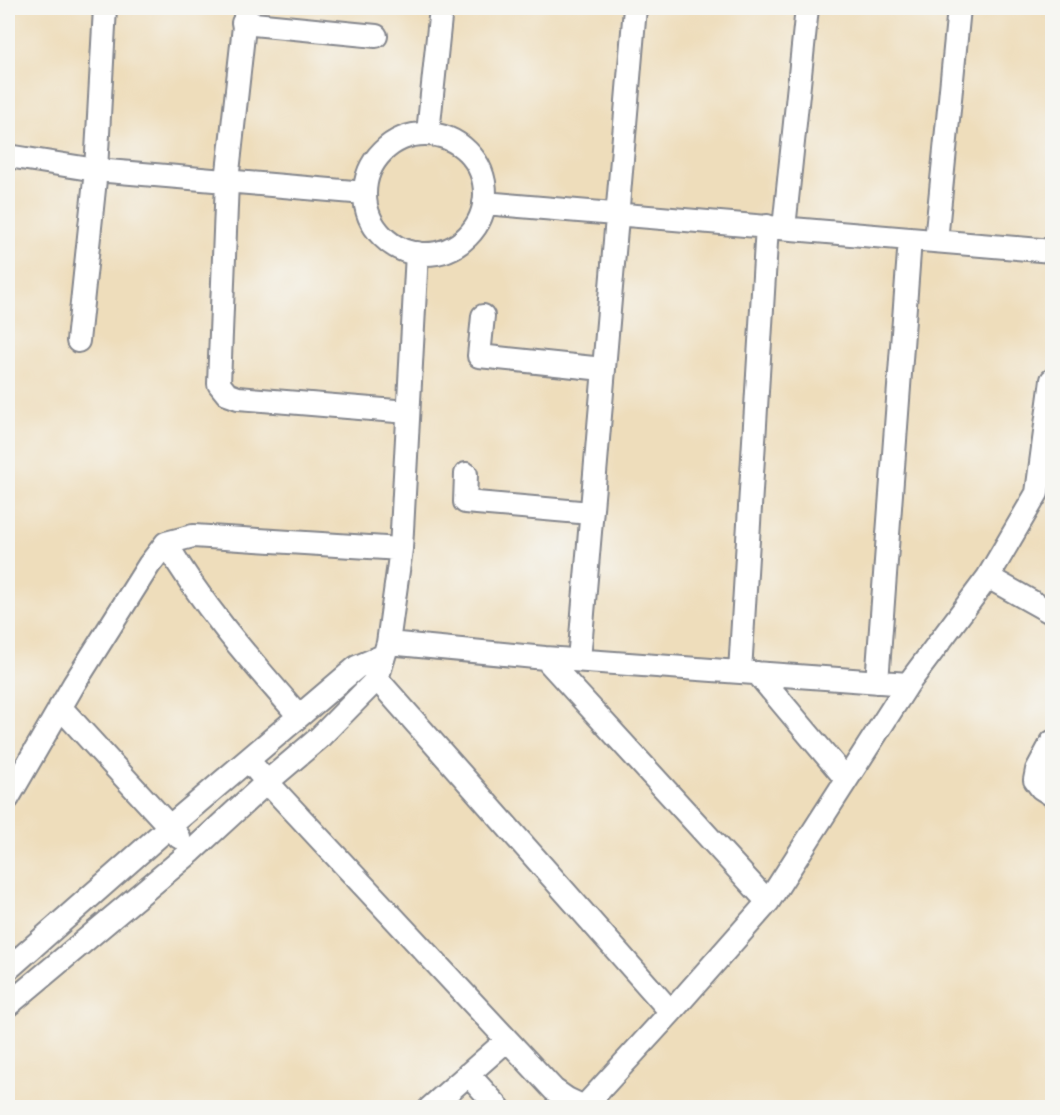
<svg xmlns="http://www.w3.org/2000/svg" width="1060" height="1115" font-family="'Playpen Sans',sans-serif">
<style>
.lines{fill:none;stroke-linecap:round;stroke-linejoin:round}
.minor-casing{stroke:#84868c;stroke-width:26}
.minor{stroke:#fff;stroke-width:22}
</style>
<rect width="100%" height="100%" fill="#f6f6f2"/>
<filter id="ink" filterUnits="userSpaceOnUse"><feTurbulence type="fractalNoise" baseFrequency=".0167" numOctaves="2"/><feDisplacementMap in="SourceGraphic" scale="12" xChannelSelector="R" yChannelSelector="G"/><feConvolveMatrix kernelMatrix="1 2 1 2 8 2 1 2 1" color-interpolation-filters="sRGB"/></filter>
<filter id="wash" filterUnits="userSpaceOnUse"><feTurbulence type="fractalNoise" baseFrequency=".008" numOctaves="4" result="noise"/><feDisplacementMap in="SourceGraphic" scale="24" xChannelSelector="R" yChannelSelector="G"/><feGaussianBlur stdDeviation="1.35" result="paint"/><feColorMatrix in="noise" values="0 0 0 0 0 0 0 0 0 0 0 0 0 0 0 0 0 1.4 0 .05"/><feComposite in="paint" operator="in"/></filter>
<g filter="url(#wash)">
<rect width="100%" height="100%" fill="#edb"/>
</g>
<g filter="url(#ink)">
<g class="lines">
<defs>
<path id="minor" d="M246 8 227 181 219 384 227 394 238 398 408 412
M243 23 376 36
M428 133 441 8
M365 194a60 60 0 1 1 120 0a60 60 0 1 1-120 0Z
M8 156 96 170 365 193
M484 203 1052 251
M784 228 807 8
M936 241 959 8
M483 316 479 356 603 369
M78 341 96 170 105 8
M466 474 465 502 591 513
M166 543C203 607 251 661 299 716
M988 577 1052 613
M388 643 545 658 908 684
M545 658 768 902
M579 660 635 8
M740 672 767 226
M757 673 846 779
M377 679 671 1012
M877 682 910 239
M60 707 179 837
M1052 742 1037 770 1035 780 1041 788 1052 795
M248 760 267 782 554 1090 567 1099 584 1107 671 1012 768 902 908 684 988 577 1037 493 1052 380
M8 798 74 684 149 565 166 543 193 536 401 549
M8 969 169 827 357 667 383 656
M8 1005 192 851 267 782 319 738 377 679 388 643 401 549 417 253
M468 1074 499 1108
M430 1108 507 1040"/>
</defs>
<use href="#minor" class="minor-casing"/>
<use href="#minor" class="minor"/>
</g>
</g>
<rect width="1060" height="1115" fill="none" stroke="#f6f6f2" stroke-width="30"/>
</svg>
